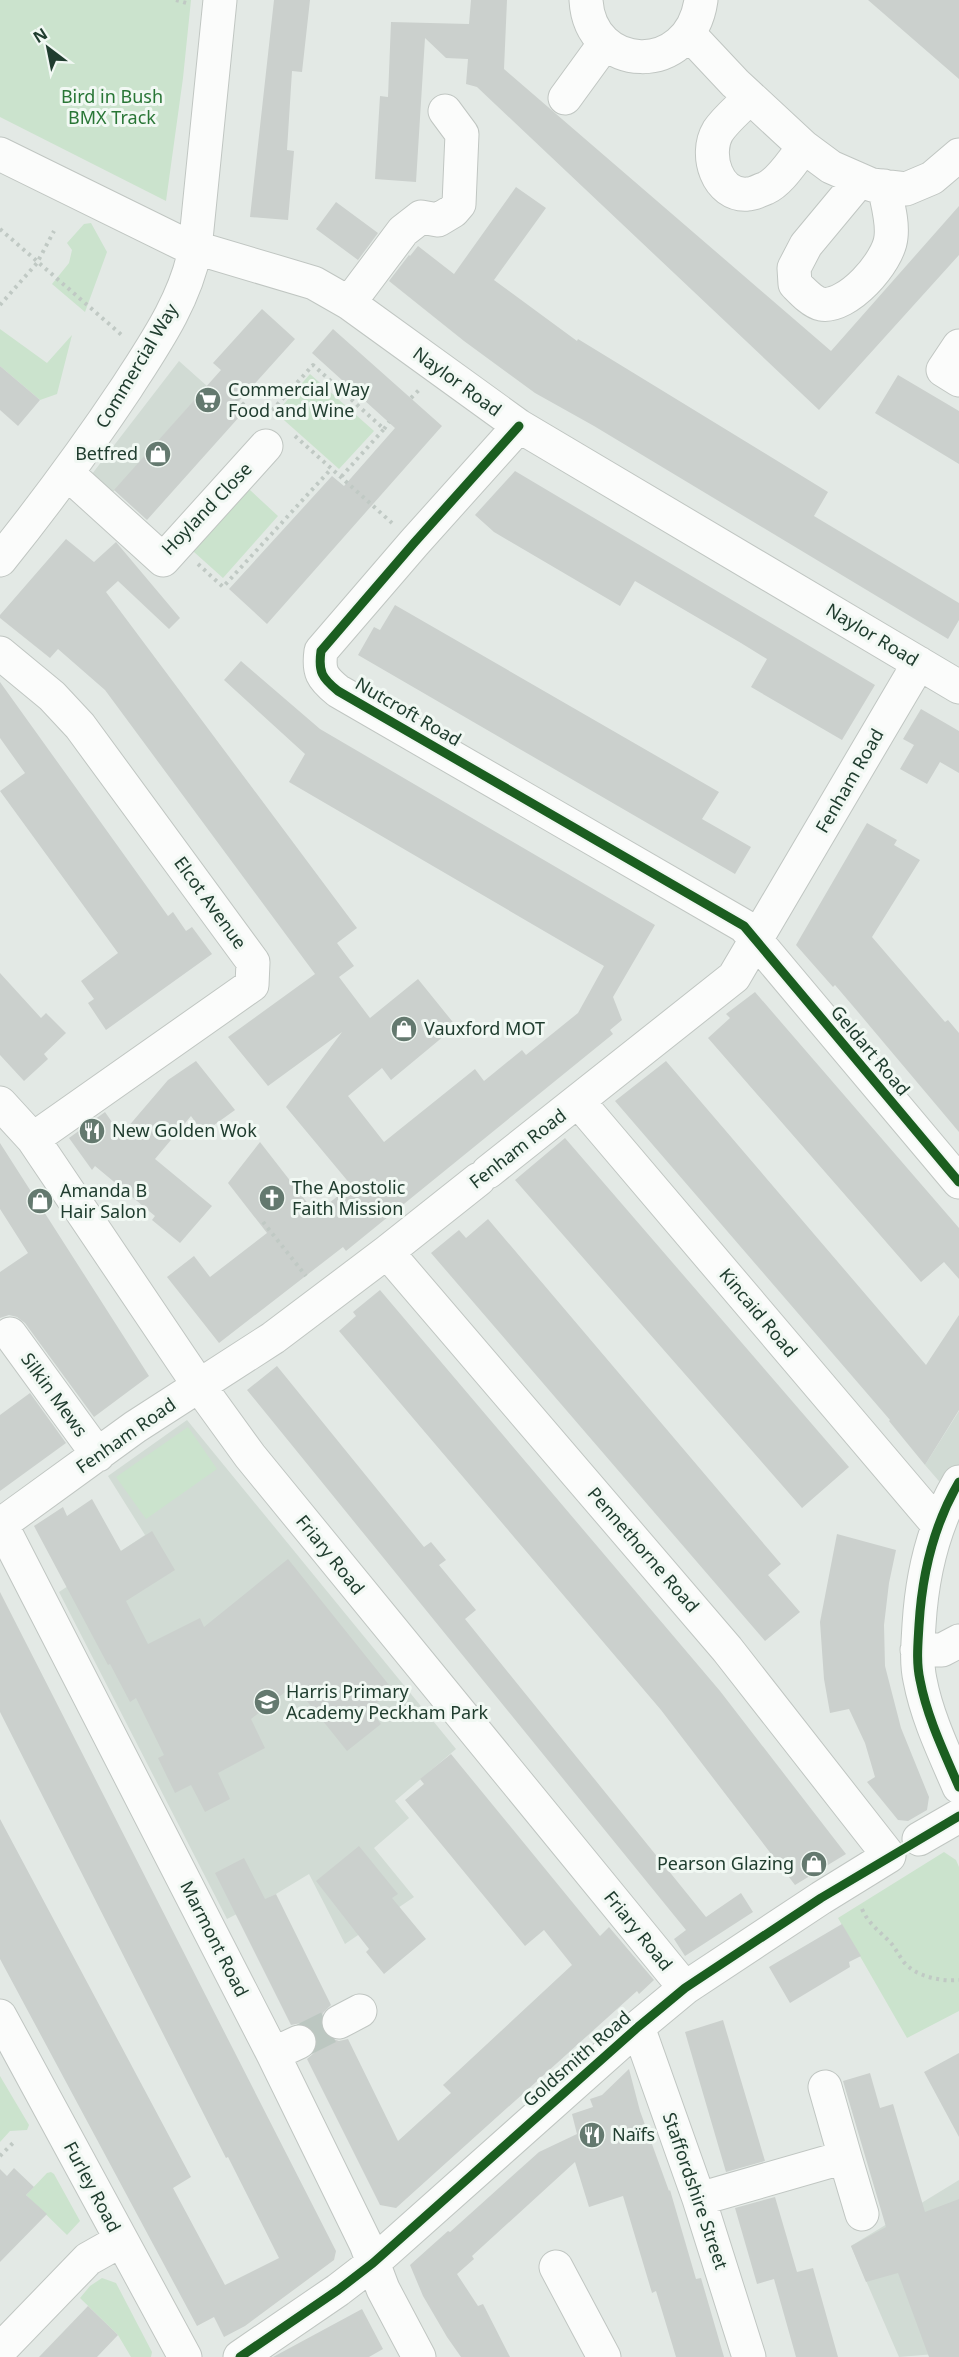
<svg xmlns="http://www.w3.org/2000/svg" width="959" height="2357" font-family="'Noto Sans',sans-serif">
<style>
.built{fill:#d1dbd4}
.green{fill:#cbe3cd}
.building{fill:#cbd0cd}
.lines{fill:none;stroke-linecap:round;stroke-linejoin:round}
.minor-tunnel{stroke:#bcc7c1;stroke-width:33;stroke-dasharray:33 16;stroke-linecap:butt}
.minor-casing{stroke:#c0c6c2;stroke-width:35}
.path{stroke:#c0c9c4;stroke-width:4;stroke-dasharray:3 4.5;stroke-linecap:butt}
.minor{stroke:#fbfcfb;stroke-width:33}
.cycleway-casing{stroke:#f1f8f3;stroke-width:13}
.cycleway{stroke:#1b5e20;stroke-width:9}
.labels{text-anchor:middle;stroke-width:6;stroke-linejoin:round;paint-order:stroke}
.park-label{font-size:18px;fill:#297636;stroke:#f1f8f3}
.street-label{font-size:18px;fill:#203d2f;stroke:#f1f8f3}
.poi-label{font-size:18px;fill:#203d2f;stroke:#f1f8f3;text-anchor:start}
</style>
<rect width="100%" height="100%" fill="#e3e9e5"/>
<path class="built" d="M179 361 207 386 113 492 92 474Z
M959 1411V1482L951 1495 925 1465Z
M187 1420 456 1749 395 1801 409 1818 374 1848 414 1897 345 1944 309 1874 276 1894 227 1919 59 1592 145 1535 108 1476Z
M959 2180V2352L899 2357 851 2246Z"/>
<path class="green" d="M0 0H191L183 78 166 201 0 117Z
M91 223 107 252 85 312 52 284 69 263 72 250 67 243 84 224Z
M0 329 47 363 72 335 57 394 40 400 0 366Z
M310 374 374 431 339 469 276 413Z
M241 490H250L278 516 223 578 194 552 192 545Z
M188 1427 217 1469 146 1519 116 1477Z
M944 1852 956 1860 959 1867V2011L907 2038 838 1918Z
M0 2076 29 2125 27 2130 10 2131 0 2142Z
M51 2172 54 2174 80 2221 67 2235 26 2195 47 2173Z
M102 2278 116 2283 152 2352 151 2357H131L118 2335 80 2298 90 2286Z"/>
<path class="building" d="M274 0H310L302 72 292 71 287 150 294 151 288 220 250 217Z
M471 0H507L504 69 831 351 959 206V255L819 410 477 87 466 84 468 59 446 58 425 38 416 182 375 179 380 96 388 97 391 22 469 24Z
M868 0H959V79Z
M516 187 546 208 494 280 577 341 578 339 828 492 814 516 959 603V620L948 639 594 426 535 393 464 341 389 281 409 255 410 256 418 246 454 274Z
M336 202 378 233 358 260 316 229Z
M262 309 295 339 232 409 240 416 147 520 114 490 221 370 213 363Z
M333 329 442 426 267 624 229 589 332 476 344 486 395 428 312 353Z
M0 366 40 400 18 426 0 410Z
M898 375 959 411V464L875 413Z
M515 471 875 685 842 740 751 687 767 659 741 643 635 581 620 606 494 532 475 515Z
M66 539 94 562 116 542 180 618 169 629 118 581 106 592 357 928 337 943 354 966 339 977 370 1018 418 979 456 1026 391 1080 382 1068 348 1096 384 1142 475 1069 484 1081 522 1050 526 1055 578 1013 604 966 289 782 305 754 224 680 241 661 320 729 655 925 613 997 622 1020 610 1030 613 1034 346 1251 343 1247 219 1343 167 1277 194 1256 210 1277 267 1233 228 1183 260 1142 316 1214 351 1185 286 1107 342 1032 268 1086 228 1037 315 974 105 690 58 649 50 658 0 618V615Z
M395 605 719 792 702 819 751 847 735 874 358 655 374 627 380 630Z
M0 682 168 916 173 912 186 931 192 927 212 954 106 1030 88 1003 94 999 81 981 118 953 0 791 25 773 0 738Z
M921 709 959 731V773L940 762 927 784 900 769 914 745 903 739Z
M867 823 897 840 894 845 920 860 872 937 945 1022 948 1020 959 1033V1132L858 1012 835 985 833 987 796 945Z
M0 973 41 1018 46 1013 66 1033 44 1054 48 1059 24 1081 0 1055Z
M755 992 959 1228V1279L944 1262 921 1282 708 1038 730 1018 726 1014Z
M196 1061 235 1110 203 1133 191 1116 155 1159 212 1206 180 1243 152 1220 155 1216 95 1166 92 1170 69 1138 105 1112 121 1135 168 1080Z
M666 1061 926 1365 959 1315V1410L925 1465 889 1421 890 1420 615 1101Z
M565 1138 849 1467 802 1508 515 1180Z
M0 1143 149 1376 94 1417 25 1323 17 1317 9 1315 0 1318V1272L28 1253 0 1209Z
M488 1219 781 1564 768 1575 800 1612 765 1641 431 1253 459 1230 466 1238Z
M380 1290 720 1691 846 1854 795 1885 661 1710 339 1331 356 1316 353 1312Z
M277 1366 424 1547 431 1542 446 1560 439 1565 476 1610 465 1619 706 1917 741 1893 753 1912 685 1956 674 1939 686 1930 247 1390Z
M30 1393 66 1443 0 1491V1415Z
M92 1499 121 1551 152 1531 175 1570 126 1601 148 1644 200 1618 204 1627 288 1559 393 1690 369 1709 381 1724 347 1751 294 1685 251 1719 265 1748 218 1773 230 1799 205 1812 191 1785 175 1793 158 1758 164 1755 136 1698 130 1702 110 1664 108 1665 34 1526 63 1507 67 1516Z
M837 1534 896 1550 889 1583 884 1625 885 1666 901 1728 929 1797 927 1810 908 1821 898 1820 867 1782 875 1777 865 1743 849 1709 830 1713 824 1679 820 1622Z
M0 1592 336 2251 334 2260 245 2326 224 2337 214 2317 197 2326 0 1959V1819L191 2177 173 2188 225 2285 279 2258 228 2157 226 2158 0 1712Z
M451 1754 600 1936 609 1927 654 1980 639 1994 637 1991 396 2208 380 2205 307 2059 315 2052 318 2044 316 2034 309 2026 301 2023 291 2025 215 1873 244 1858 265 1899 276 1894 331 2005 323 2013 320 2021 322 2030 330 2038 339 2041 348 2039 398 2141 451 2093 443 2085 572 1965 544 1930 525 1946 405 1800 424 1784 420 1779Z
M359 1846 398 1894 392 1898 426 1939 384 1974 366 1952 369 1949 316 1881Z
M842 1924 861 1956 849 1962 850 1967 790 2003 769 1967Z
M723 2020 765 2161 726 2172 685 2032Z
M959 2053V2137L924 2072Z
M629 2069 640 2111 669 2191 670 2190 696 2279 701 2278 724 2357H676L656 2291 652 2293 623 2196 589 2207 575 2162 472 2256 474 2259 457 2274 478 2306 483 2304 510 2357H461L447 2337 423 2296 410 2265 448 2231 450 2232 539 2152 577 2134 572 2114 593 2107 590 2099 602 2095Z
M870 2073 880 2108 893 2104 925 2212 959 2199V2357H929L898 2273 866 2282 851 2246 886 2227 843 2081Z
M14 2168 34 2187 26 2195 47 2214 0 2262V2169L7 2176Z
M775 2197 797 2272 813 2268 838 2357H796L774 2279 757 2284 735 2208Z
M88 2306 118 2335 97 2357H39Z
M362 2309 383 2349 369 2357H273Z"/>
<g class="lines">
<path class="minor-tunnel" d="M299 2042 339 2022"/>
<defs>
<path id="minor" d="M586 0C590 73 690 78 701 0
M689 34 735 83 804 147 831 167 872 185 906 189 932 178 959 155
M750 97C740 108 726 119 718 131 704 154 717 197 748 194 753 194 761 190 766 188 781 181 793 160 804 147
M565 98 605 43
M0 154 183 244 314 283 349 303 519 426 959 687
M860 180 806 245 794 268 795 284C802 291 812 302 821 304 847 309 889 262 891 237 893 221 887 202 884 186
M349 303 403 231 421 217 438 220 453 211 459 204 462 134 445 111
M959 346 943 370 959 380
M519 426 414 543 321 651C318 672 322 678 338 691L744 926 959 1182
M67 473 163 560 266 446
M0 560C45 504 87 447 127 387 154 345 186 299 195 249L220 0
M0 653 52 696 80 726 253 962 252 985 33 1139
M578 1101 938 1525
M0 1103 33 1139 200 1387 250 1456 685 1988
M488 1172 734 977 919 663
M10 1334 98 1455
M959 1482C933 1526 922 1575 919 1625 918 1643 916 1662 920 1680 927 1717 944 1752 959 1787
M1 1524 273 2054 366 2244 383 2289 419 2357
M0 1525 135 1427 273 1338 387 1252 479 1179
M917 1650H942L959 1641
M919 1839 959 1816
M0 2016 185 2357
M339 2022 360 2011
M638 2027 699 2199 749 2357
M273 2054 299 2042
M845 2157 862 2214
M699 2199 845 2157 825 2087
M556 2267 604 2357
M0 2350 88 2259 120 2241
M240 2357 338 2290 373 2263 638 2027 685 1988 821 1898 889 1856 727 1649 387 1252"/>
</defs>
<use href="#minor" class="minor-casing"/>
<path class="path" d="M176 0 190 4
M0 229 124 337
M0 305 37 263 54 231
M236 398 258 417
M411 398 419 390
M267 416 313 365 384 429 341 477
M384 429 389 422
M295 436 392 523
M198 564 223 587 331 469
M263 1222 306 1276
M862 1909C868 1923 879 1931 889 1941 895 1947 898 1954 903 1961 914 1976 941 1982 959 1980
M0 2156 14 2142"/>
<use href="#minor" class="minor"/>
<defs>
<path id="cycleway" d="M519 426 414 543 321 651C318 672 322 678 338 691L744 926 959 1182
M959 1482C933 1526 922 1575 919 1625 918 1643 916 1662 920 1680 927 1717 944 1752 959 1787
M240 2357 338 2290 373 2263 638 2027 685 1988 821 1898 959 1816"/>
</defs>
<use href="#cycleway" class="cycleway-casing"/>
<use href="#cycleway" class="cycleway"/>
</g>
<defs>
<symbol id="supermarket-disc" viewBox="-11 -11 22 22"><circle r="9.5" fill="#64796f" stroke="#f1f8f3"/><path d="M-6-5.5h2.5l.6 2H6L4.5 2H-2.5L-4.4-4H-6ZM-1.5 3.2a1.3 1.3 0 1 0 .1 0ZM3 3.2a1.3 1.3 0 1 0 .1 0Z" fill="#fff"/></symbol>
<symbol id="shop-disc" viewBox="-11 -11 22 22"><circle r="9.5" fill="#64796f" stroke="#f1f8f3"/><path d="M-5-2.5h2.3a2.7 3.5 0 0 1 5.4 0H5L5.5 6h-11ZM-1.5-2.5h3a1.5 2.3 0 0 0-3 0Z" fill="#fff"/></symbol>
<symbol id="restaurant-disc" viewBox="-11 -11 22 22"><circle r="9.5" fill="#64796f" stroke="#f1f8f3"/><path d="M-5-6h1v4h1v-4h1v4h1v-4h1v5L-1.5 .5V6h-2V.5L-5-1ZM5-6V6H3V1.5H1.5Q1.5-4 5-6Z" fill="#fff"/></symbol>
<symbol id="church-disc" viewBox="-11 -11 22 22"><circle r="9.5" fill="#64796f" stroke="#f1f8f3"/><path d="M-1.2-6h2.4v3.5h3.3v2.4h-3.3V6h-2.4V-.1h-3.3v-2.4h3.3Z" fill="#fff"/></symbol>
<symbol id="school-disc" viewBox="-11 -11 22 22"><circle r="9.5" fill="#64796f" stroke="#f1f8f3"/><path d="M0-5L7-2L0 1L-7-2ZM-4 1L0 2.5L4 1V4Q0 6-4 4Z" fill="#fff"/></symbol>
</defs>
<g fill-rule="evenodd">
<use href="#supermarket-disc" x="193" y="385" width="30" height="30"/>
<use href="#shop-disc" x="143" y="439" width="30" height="30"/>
<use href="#shop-disc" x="389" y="1014" width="30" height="30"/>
<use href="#restaurant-disc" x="77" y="1116" width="30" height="30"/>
<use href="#church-disc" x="257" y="1183" width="30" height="30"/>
<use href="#shop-disc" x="25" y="1186" width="30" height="30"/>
<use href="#school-disc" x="252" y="1687" width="30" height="30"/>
<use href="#shop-disc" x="799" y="1849" width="30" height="30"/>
<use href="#restaurant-disc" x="577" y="2120" width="30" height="30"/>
</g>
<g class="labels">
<g class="park-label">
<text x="112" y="103">Bird in Bush<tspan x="112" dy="21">BMX Track</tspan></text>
</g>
<g class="street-label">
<text transform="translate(137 366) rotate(-59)" y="6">Commercial Way</text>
<text transform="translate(457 382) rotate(36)" y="6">Naylor Road</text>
<text transform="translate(207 509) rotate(-46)" y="6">Hoyland Close</text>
<text transform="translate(872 635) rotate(31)" y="6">Naylor Road</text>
<text transform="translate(408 712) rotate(30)" y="6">Nutcroft Road</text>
<text transform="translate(850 781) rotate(-60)" y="6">Fenham Road</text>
<text transform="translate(210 903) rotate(54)" y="6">Elcot Avenue</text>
<text transform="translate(870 1051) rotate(50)" y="6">Geldart Road</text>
<text transform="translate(518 1149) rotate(-38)" y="6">Fenham Road</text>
<text transform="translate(758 1313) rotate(50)" y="6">Kincaid Road</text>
<text transform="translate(54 1395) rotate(54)" y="6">Silkin Mews</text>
<text transform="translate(126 1436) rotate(-35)" y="6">Fenham Road</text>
<text transform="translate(643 1550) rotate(49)" y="6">Pennethorne Road</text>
<text transform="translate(330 1555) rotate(51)" y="6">Friary Road</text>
<text transform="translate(638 1931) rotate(51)" y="6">Friary Road</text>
<text transform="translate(214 1939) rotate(63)" y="6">Marmont Road</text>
<text transform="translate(577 2059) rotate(-41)" y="6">Goldsmith Road</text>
<text transform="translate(92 2187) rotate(62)" y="6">Furley Road</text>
<text transform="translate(695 2191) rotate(71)" y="6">Staffordshire Street</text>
</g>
<g class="poi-label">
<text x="228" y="396">Commercial Way<tspan x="228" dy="21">Food and Wine</tspan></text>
<text x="138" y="460" text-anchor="end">Betfred</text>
<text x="424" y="1035">Vauxford MOT</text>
<text x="112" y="1137">New Golden Wok</text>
<text x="292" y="1194">The Apostolic<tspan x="292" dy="21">Faith Mission</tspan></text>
<text x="60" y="1197">Amanda B<tspan x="60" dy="21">Hair Salon</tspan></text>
<text x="286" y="1698">Harris Primary<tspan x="286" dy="21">Academy Peckham Park</tspan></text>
<text x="794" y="1870" text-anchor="end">Pearson Glazing</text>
<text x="612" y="2141">Naïfs</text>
</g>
</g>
<g transform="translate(48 48) rotate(328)" stroke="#f1f8f3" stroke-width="4.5" paint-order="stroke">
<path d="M0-4.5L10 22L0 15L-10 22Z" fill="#203d2f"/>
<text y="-9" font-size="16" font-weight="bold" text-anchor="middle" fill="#203d2f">N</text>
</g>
</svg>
